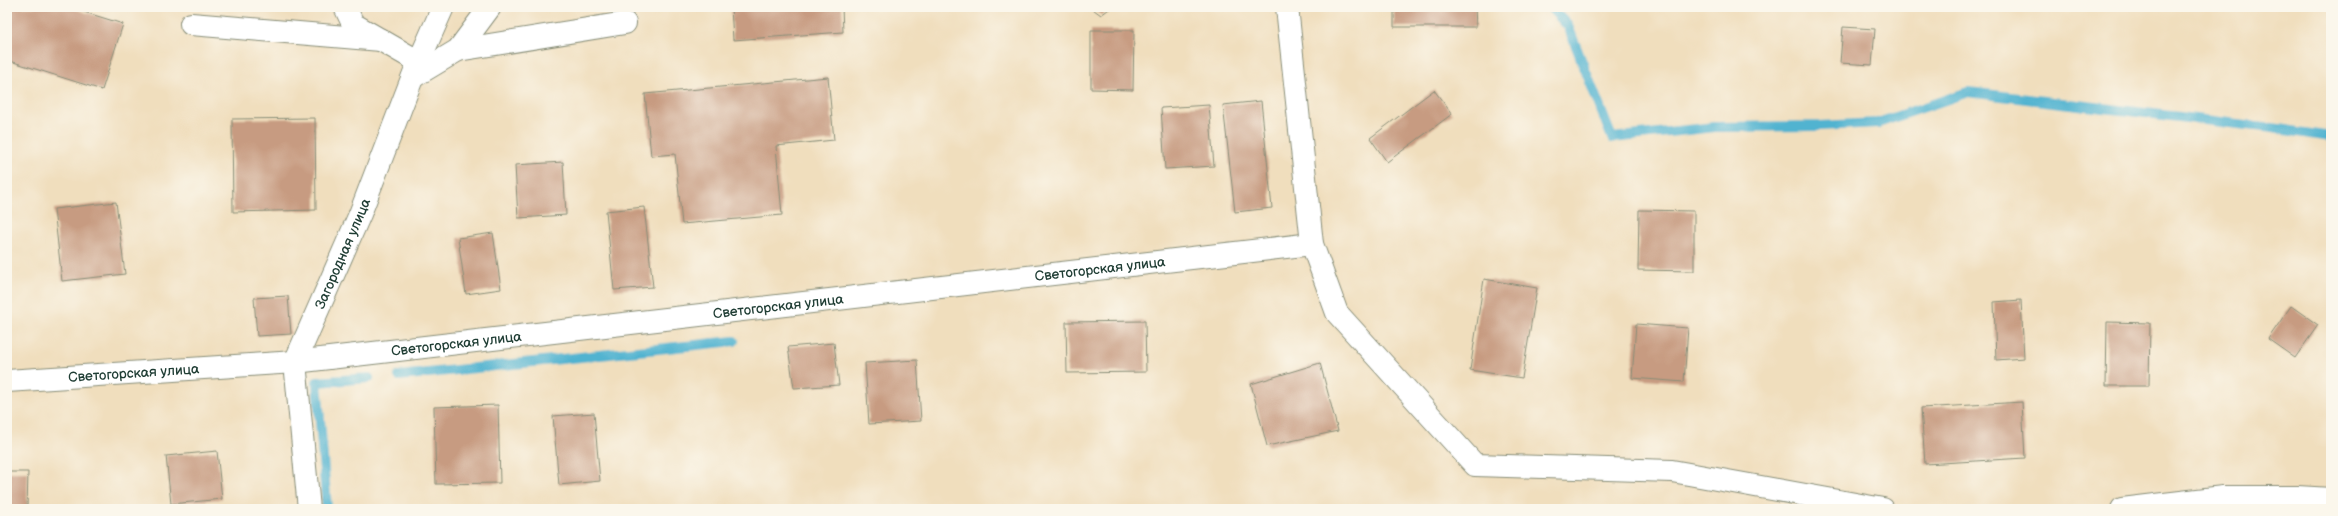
<svg xmlns="http://www.w3.org/2000/svg" width="2338" height="516" font-family="'Balsamiq Sans',sans-serif">
<style>
.lines{fill:none;stroke-linecap:round;stroke-linejoin:round}
.stream{stroke:#51b3d0;stroke-width:10}
.building{fill:#c79b81}
.minor-casing{stroke:#888e78;stroke-width:24}
.minor{stroke:#fff;stroke-width:22}
.labels{text-anchor:middle;stroke-width:3.5;stroke-linejoin:round;paint-order:stroke}
.street-label{font-size:14px;fill:#1f3d34;stroke:#fbf7ec}
</style>
<rect width="100%" height="100%" fill="#fbf7ec"/>
<filter id="ink" filterUnits="userSpaceOnUse"><feTurbulence type="fractalNoise" baseFrequency=".025" numOctaves="2"/><feDisplacementMap in="SourceGraphic" scale="8" xChannelSelector="R" yChannelSelector="G"/><feConvolveMatrix kernelMatrix="1 2 1 2 8 2 1 2 1" color-interpolation-filters="sRGB"/></filter>
<filter id="wash" filterUnits="userSpaceOnUse"><feTurbulence type="fractalNoise" baseFrequency=".012" numOctaves="4" result="noise"/><feDisplacementMap in="SourceGraphic" scale="16" xChannelSelector="R" yChannelSelector="G"/><feGaussianBlur stdDeviation="0.9" result="paint"/><feColorMatrix in="noise" values="0 0 0 0 0 0 0 0 0 0 0 0 0 0 0 0 0 1.4 0 .05"/><feComposite in="paint" operator="in"/></filter>
<g filter="url(#wash)">
<rect width="100%" height="100%" fill="#f0debd"/>
<g class="lines">
<path class="stream" d="M1550 7 1568 26 1612 138 1715 127 1819 126 1878 123 1968 92 2272 128 2331 137
M399 376 734 341
M327 509 317 382 369 378"/>
</g>
<g id="blocks">
<path class="building" d="M7 7H68L123 24 102 90 7 60Z
M731 7H842L843 32 733 40Z
M1090 7H1112L1101 15Z
M1394 7H1475L1476 27H1394Z
M1843 27 1875 29 1872 65 1840 63Z
M1091 30H1134L1133 90 1091 89Z
M828 77 834 140 776 146 782 215 682 224 675 154 651 156 645 94Z
M1434 90 1452 114 1387 162 1370 138Z
M1261 101 1272 208 1235 212 1223 105Z
M1209 105 1214 166 1165 169 1161 108Z
M315 118 316 210 233 212 232 119Z
M563 162 566 215 518 218 515 165Z
M116 202 125 274 62 281 54 209Z
M644 207 653 287 614 290 606 211Z
M1639 210 1694 211V271L1638 270Z
M493 233 501 289 466 294 458 238Z
M1484 279 1537 288 1522 378 1470 370Z
M288 296 291 334 257 336 254 298Z
M2021 300 2024 358 1996 360 1994 302Z
M2291 306 2318 325 2295 358 2268 339Z
M1145 321 1146 372 1067 373 1066 322Z
M2107 322 2150 323 2149 386H2106Z
M1636 324 1688 328 1684 382 1632 378Z
M834 343 839 385 794 388 788 347Z
M917 360 921 421 869 424 865 363Z
M1320 363 1338 431 1267 446 1251 384Z
M2022 402 2025 458 1925 464 1921 408Z
M498 405 500 483 436 484 434 407Z
M594 413 600 481 559 485 553 416Z
M217 451 222 499 171 504 166 456Z
M7 472H28L27 509H7Z"/>
</g>
</g>
<g filter="url(#ink)">
<use href="#blocks" fill-opacity="0" stroke="#888e78" stroke-width="1"/>
<g class="lines">
<defs>
<g id="minor">
<path d="M345 7 353 24 419 62"/>
<path d="M1287 7 1312 244 1337 313 1475 465 1672 471 1883 509"/>
<path d="M191 24 381 40"/>
<path d="M458 50 625 23"/>
<path d="M413 77 458 50 490 7"/>
<path id="s1" d="M7 381 295 362 1312 244"/>
<path id="s2" d="M309 509 295 362 360 214 416 68 443 7"/>
<path d="M2122 509 2223 497H2297L2331 499"/>
</g>
</defs>
<use href="#minor" class="minor-casing"/>
<use href="#minor" class="minor"/>
</g>
</g>
<g class="labels">
<g class="street-label">
<text dy="5" stroke="none"><textPath href="#s2" startOffset="266">Загородная улица</textPath></text>
<text dy="5" stroke="none"><textPath href="#s1" startOffset="1099">Светогорская улица</textPath></text>
<text dy="5" stroke="none"><textPath href="#s1" startOffset="775">Светогорская улица</textPath></text>
<text dy="5" stroke="none"><textPath href="#s1" startOffset="451">Светогорская улица</textPath></text>
<text dy="5" stroke="none"><textPath href="#s1" startOffset="127">Светогорская улица</textPath></text>
</g>
</g>
<rect width="2338" height="516" fill="none" stroke="#fbf7ec" stroke-width="24"/>
</svg>
